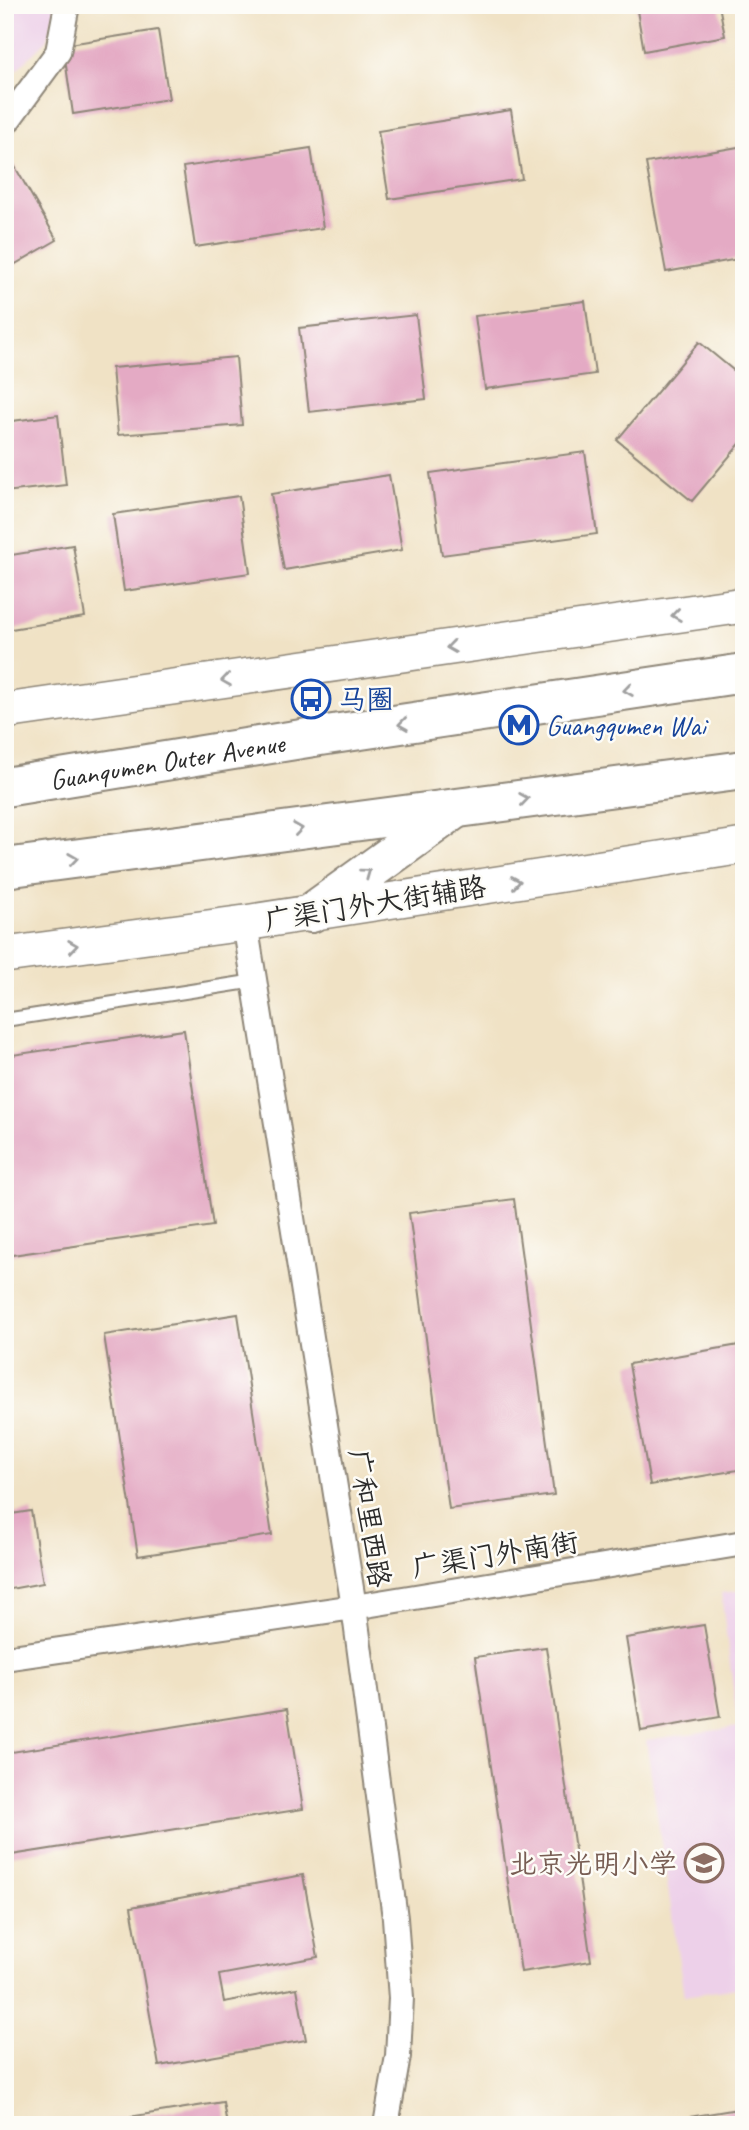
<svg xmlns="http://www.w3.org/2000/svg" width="749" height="2130" font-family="Caveat,'LXGW WenKai TC',sans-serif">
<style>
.built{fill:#edd0e9}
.building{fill:#e4aac4}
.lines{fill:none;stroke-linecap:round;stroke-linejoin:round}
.lane-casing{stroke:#8e8678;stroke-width:16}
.street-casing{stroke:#8e8678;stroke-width:28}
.secondary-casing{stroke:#8e8678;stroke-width:38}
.primary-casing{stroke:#8e8678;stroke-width:42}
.lane{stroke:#fff;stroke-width:12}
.street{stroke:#fff;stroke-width:24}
.secondary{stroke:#fff;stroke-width:35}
.primary{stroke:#fff;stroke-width:38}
.oneway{stroke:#a0a0a0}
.labels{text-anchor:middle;stroke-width:5;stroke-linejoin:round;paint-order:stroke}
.transit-label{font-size:28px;fill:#164399;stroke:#fdfcf7;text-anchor:start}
.street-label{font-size:28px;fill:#2b2b2b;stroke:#fdfcf7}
.education-label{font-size:28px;fill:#785e54;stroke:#fdfcf7;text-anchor:end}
</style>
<rect width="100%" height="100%" fill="#fdfcf7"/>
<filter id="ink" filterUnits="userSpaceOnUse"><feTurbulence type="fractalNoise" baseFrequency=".0143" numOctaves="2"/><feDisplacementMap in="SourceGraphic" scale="14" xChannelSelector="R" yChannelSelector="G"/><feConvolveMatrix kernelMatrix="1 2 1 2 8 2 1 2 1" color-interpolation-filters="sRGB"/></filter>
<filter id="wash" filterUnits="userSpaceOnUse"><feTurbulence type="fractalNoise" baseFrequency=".00686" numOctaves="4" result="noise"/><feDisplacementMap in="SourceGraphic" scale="28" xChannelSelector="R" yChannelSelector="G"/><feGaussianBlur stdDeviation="1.57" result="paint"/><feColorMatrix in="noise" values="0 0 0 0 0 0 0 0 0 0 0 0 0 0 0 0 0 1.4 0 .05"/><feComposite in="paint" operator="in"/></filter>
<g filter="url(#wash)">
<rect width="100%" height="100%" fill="#f0e2c5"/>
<path class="built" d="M5 5H56L47 40 5 81Z
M744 1590V1987L684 1996 646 1740 738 1727 721 1593Z"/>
<g id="blocks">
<path class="building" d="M636 5H719L725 36 644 51Z
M158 30 169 99 73 114 63 45Z
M511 110 522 179 389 199 378 131Z
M744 146V258L666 272 646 163Z
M311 148 323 228 195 247 183 167Z
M14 165 57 240 5 270V170Z
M585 301 595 374 485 389 475 316Z
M416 315 426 399 309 412 299 328Z
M699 342 744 379V439L692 501 617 440Z
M236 357 242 425 118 435 112 368Z
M58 415 66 485 5 492V422Z
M585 452 597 534 442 555 430 473Z
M389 475 402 550 284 570 271 494Z
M239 496 250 573 124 591 113 514Z
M73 545 85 617 5 630V556Z
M184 1030 213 1226 5 1256V1056Z
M514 1199 554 1495 449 1509 409 1213Z
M238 1314 272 1535 138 1556 104 1335Z
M739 1345 744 1370V1469L650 1485 629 1364Z
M31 1511 43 1583 5 1590V1515Z
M704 1625 720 1717 641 1731 626 1638Z
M546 1647 591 1961 521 1972 475 1657Z
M287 1709 303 1809 5 1856V1753Z
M303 1875 318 1957 219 1975 224 2002 297 1988 306 2040 159 2066 131 1907Z
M223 2102 227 2125H91V2123Z
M744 2108V2125H652V2123Z"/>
</g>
</g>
<g filter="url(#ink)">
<use href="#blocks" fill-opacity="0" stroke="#8e8678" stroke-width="2"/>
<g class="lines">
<defs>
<path id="lane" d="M5 1020 255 981"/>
<path id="street" d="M5 124 58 52 67 5
M245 923 354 1607 395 1918 401 1998 398 2056 386 2125
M5 1658 354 1607 744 1543"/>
<path id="secondary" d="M5 711 744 605
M5 955 245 923 744 846"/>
<g id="primary">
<path id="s1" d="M5 787 320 736 744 673"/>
<path d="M5 868 744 770"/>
<path d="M311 913 454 810"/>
</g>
</defs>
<use href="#lane" class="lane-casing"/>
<use href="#street" class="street-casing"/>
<use href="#secondary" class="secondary-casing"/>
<use href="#primary" class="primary-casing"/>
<use href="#lane" class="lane"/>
<use href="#street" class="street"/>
<use href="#secondary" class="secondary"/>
<use href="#primary" class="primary"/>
</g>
<defs><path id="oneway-chevron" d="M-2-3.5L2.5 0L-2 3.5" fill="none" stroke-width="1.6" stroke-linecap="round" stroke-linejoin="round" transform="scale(1.75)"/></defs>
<g class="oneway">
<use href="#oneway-chevron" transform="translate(676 615) rotate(172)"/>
<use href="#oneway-chevron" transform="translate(451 647) rotate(172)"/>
<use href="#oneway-chevron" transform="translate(226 680) rotate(172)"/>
<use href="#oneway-chevron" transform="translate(628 690) rotate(172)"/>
<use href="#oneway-chevron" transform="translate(403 724) rotate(172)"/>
<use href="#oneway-chevron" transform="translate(524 799) rotate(-8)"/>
<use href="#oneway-chevron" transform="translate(298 829) rotate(-8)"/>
<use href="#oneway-chevron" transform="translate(73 859) rotate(-8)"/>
<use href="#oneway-chevron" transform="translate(366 873) rotate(-36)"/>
<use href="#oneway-chevron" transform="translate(516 882) rotate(-9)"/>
<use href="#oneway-chevron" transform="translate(73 946) rotate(-8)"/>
</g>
</g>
<defs>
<symbol id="bus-ring" viewBox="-11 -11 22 22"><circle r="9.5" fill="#fdfcf7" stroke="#1a4fb4" stroke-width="1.5"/><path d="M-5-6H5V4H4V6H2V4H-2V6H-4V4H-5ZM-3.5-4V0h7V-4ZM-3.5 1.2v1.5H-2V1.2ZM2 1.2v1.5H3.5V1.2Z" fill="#1a4fb4"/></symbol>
<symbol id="metro-ring" viewBox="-11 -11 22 22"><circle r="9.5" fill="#fdfcf7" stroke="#1a4fb4" stroke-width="1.5"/><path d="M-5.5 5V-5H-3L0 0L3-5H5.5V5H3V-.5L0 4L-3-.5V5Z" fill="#1a4fb4"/></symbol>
<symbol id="school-ring" viewBox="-11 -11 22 22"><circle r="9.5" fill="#fdfcf7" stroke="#8d6e63" stroke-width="1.5"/><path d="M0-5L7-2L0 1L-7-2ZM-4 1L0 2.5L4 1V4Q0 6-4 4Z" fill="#8d6e63"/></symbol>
</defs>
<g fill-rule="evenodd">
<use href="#bus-ring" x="289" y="677" width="44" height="44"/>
<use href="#metro-ring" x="497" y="703" width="44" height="44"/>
<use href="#school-ring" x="682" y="1841" width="44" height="44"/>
</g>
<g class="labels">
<g class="transit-label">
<text x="338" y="709">马圈</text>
<text x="546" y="735">Guangqumen Wai</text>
</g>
<g class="street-label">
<text dy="10" stroke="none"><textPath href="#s1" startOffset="164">Guanqumen Outer Avenue</textPath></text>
<text transform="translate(375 903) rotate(-9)" y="10">广渠门外大街辅路</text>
<text transform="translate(370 1518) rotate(81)" y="10">广和里西路</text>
<text transform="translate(495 1554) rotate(-9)" y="10">广渠门外南街</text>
</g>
<g class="education-label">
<text x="677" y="1873">北京光明小学</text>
</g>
</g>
<rect width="749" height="2130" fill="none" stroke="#fdfcf7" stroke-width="28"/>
</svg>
